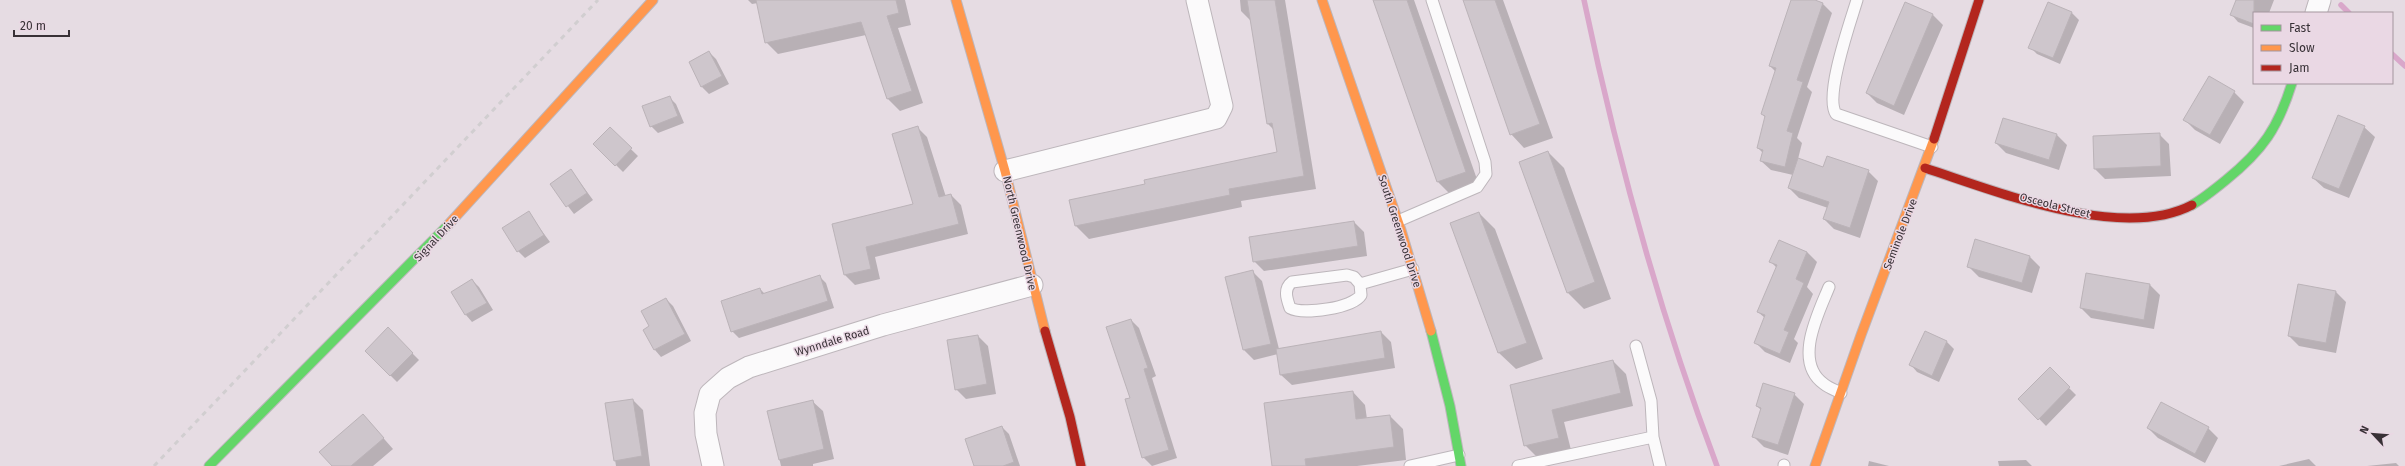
<svg xmlns="http://www.w3.org/2000/svg" width="2405" height="466" font-family="'Fira Sans',sans-serif">
<style>
.shadow{fill:#0003}
.lines{fill:none;stroke-linecap:round;stroke-linejoin:round}
.stream{stroke:#d9a7ca;stroke-width:5.5}
.building{fill:#cec6cc;stroke:#bbb3b8}
.lane-casing{stroke:#bdb6bb;stroke-width:13}
.street-casing{stroke:#bdb6bb;stroke-width:23}
.fast-casing{stroke:#bdb6bb;stroke-width:11}
.slow-casing{stroke:#bdb6bb;stroke-width:11}
.jam-casing{stroke:#bdb6bb;stroke-width:11}
.lane{stroke:#fbfafb;stroke-width:11}
.street{stroke:#fbfafb;stroke-width:21}
.fast{stroke:#63d668;stroke-width:9}
.slow{stroke:#ff974d;stroke-width:9}
.jam{stroke:#b3261e;stroke-width:9}
.rail{stroke:#d1ced0;stroke-width:3;stroke-dasharray:5 5;stroke-linecap:butt}
.labels{text-anchor:middle;stroke-width:3;stroke-linejoin:round;paint-order:stroke}
.street-label{font-size:11px;fill:#383136;stroke:#ead8e4}
</style>
<rect width="100%" height="100%" fill="#e6dce3"/>
<path class="shadow" d="M748 0H905L911 25 898 28 923 103 900 111 887 98 866 35 778 54 766 42 758 3 752 4Z
M1240 0H1285L1316 189 1241 201 1242 207 1089 239 1076 226 1071 200 1146 185 1278 153 1274 130 1268 124 1251 21 1241 11Z
M1374 0H1414L1479 185 1451 195 1437 181Z
M1465 0H1503L1553 138 1524 148 1511 134Z
M1792 0H1812L1822 3 1832 13 1807 87 1812 92 1797 138 1802 143 1798 159 1824 168 1868 171 1878 181 1860 238 1834 229 1824 219 1828 208 1799 198 1789 188 1793 175 1771 170 1761 161 1763 153 1758 148 1766 118 1762 114 1776 72 1770 66Z
M2237 0H2274L2269 13H2254V28L2238 22 2232 15Z
M2048 3 2072 13 2079 20 2060 64 2037 54 2030 47Z
M1933 15 1943 25 1904 115 1877 103 1867 93Z
M709 52 716 59 729 84 709 94 702 87 690 62Z
M2234 92 2244 102 2220 144 2195 130 2185 120Z
M669 97 676 104 684 123 658 133 651 126Z
M2003 119 2057 135 2067 145 2059 170 2006 153 1996 143Z
M917 127 927 137 946 197 951 195 961 205 968 234 875 257 880 279 855 285 845 275 833 225 915 204Z
M2364 127 2375 137 2349 198 2324 188 2313 178Z
M610 129 638 156 623 172 595 144Z
M2159 134 2169 144 2171 176 2105 179 2095 169Z
M1548 152 1564 168 1611 299 1584 309 1567 292Z
M571 170 593 200 574 214 551 184Z
M528 212 550 242 525 258 518 251Z
M1479 213 1495 229 1543 359 1516 369 1499 353 1451 223Z
M1354 222 1364 232 1367 256 1264 271 1254 261Z
M1780 241 1807 252 1817 262 1807 287 1813 294 1794 339 1798 343 1790 363 1765 352 1755 342 1765 318 1758 312 1777 268 1771 262Z
M2030 257 2040 267 2032 293 1979 277 1968 266Z
M1252 271 1262 281 1279 349 1381 332 1391 342 1395 368 1292 385 1281 375 1278 354 1254 360 1244 350 1226 278Z
M2087 274 2150 285 2160 295 2154 329 2091 318 2081 308Z
M819 276 826 283 834 308 739 338 732 331 760 289 765 294Z
M472 280 479 287 493 310 472 322 466 315Z
M2299 285 2336 292 2346 302 2336 353 2299 346 2289 336Z
M666 299 673 306 691 341 661 357 655 350 644 330 651 327Z
M1131 320 1139 328 1156 376 1152 378 1177 458 1152 466 1143 457Z
M388 329 419 360 397 382 366 351Z
M1925 333 1947 342 1954 349 1939 382 1917 372 1911 365Z
M978 336 988 346 996 394 966 399 956 389Z
M1613 361 1626 374 1633 406 1564 422 1571 450 1538 458 1525 445 1511 386Z
M2050 369 2076 395 2046 426 2020 399Z
M1353 392 1365 405 1367 419 1390 416 1403 429 1406 460 1357 466H1273Z
M1794 394 1804 404 1788 455 1764 447 1754 437 1762 411 1757 406Z
M633 400 643 410 650 466H616L606 404Z
M812 401 823 411 834 459 813 464V466H781L768 411Z
M363 415 393 449 373 466H333Z
M1002 427 1009 434 1020 466H975Z
M2148 428H2208L2218 438 2205 463 2158 438Z
M2309 459 2316 466H2279Z
M2026 460 2032 466H1999L1998 461Z
M1869 461 1889 466H1868Z
M2396 463 2399 466H2367Z"/>
<g class="lines">
<path class="stream" d="M1584 0C1617 158 1660 315 1717 466
M2341 5 2349 13
M2392 54 2405 66"/>
</g>
<path class="building" d="M756 0H896L899 13 887 16 912 91 887 99 861 22 765 43Z
M1247 0H1275L1304 176 1229 189 1230 195 1075 226 1069 200 1145 184 1144 180 1277 152 1272 123 1267 124Z
M1373 0H1407L1466 172 1437 182Z
M1463 0H1495L1540 124 1510 135Z
M1791 0H1815L1823 3 1797 80 1803 82 1787 131 1793 133 1785 167 1760 161 1763 150 1757 148 1765 116 1761 114 1776 68 1769 66Z
M2236 0H2254V24L2230 15Z
M1905 2 1933 14 1894 106 1866 93Z
M2048 2 2072 12 2053 58 2028 48Z
M709 51 722 76 701 87 689 62Z
M2209 76 2235 91 2210 135 2183 120Z
M670 96 678 116 650 127 642 106Z
M2338 115 2365 126 2339 189 2312 178Z
M2003 118 2057 134 2049 160 1995 143Z
M918 126 939 197 951 194 959 224 866 247 871 269 844 275 832 224 913 204 892 134Z
M610 127 632 148 615 166 593 144Z
M2160 133 2161 166 2094 169 2093 136Z
M1548 151 1595 282 1567 293 1519 162Z
M1827 156 1869 170 1850 228 1823 219 1829 202 1788 188 1798 158 1823 167Z
M571 169 587 193 566 207 550 184Z
M529 211 544 235 517 252 502 228Z
M1479 212 1527 343 1498 353 1450 223Z
M1354 221 1358 246 1253 262 1249 237Z
M1975 239 2030 256 2022 283 1967 267Z
M1779 240 1807 252 1796 279 1804 283 1784 330 1789 332 1780 354 1754 343 1765 315 1757 312 1777 265 1769 262Z
M1253 270 1271 344 1243 350 1225 277Z
M2086 273 2150 284 2144 320 2080 308Z
M820 275 828 301 731 332 721 301 760 288 762 294Z
M472 279 487 303 465 315 451 292Z
M2298 284 2336 291 2326 343 2288 336Z
M666 298 685 334 654 350 643 330 649 326 641 311Z
M1131 319 1148 368 1144 369 1169 450 1142 458 1125 399 1130 398 1106 327Z
M388 327 413 353 390 376 365 351Z
M1381 331 1385 358 1280 375 1276 349Z
M1925 331 1947 341 1932 376 1909 365Z
M978 335 987 384 955 390 947 340Z
M1613 360 1621 393 1552 410 1559 438 1524 446 1510 385Z
M2050 367 2070 387 2038 420 2018 399Z
M1763 383 1795 393 1778 445 1752 437 1761 408 1756 406Z
M1353 391 1356 419 1390 415 1394 447 1305 459 1306 466H1272L1264 403Z
M633 399 642 456 614 461 605 403Z
M813 400 824 449 779 460 767 411Z
M2161 402 2209 427 2195 454 2147 428Z
M363 414 384 438 351 466H332L319 452Z
M1002 426 1014 462 1003 466H974L965 439Z"/>
<g class="lines">
<defs>
<path id="lane" d="M1857 0C1850 23 1824 96 1836 114L1932 147
M1398 221 1477 187 1486 174 1485 162 1432 0
M1360 284 1361 295C1353 308 1303 315 1290 308 1287 299 1283 289 1292 282L1347 275 1354 277 1360 284 1413 269
M1829 287C1818 314 1793 362 1824 384 1829 388 1835 390 1841 393
M1636 346 1651 401 1653 437 1660 466
M1410 466 1459 455
M1518 466 1653 437
M1784 466V465"/>
<path id="street" d="M2316 13 2320 0
M1005 171 1216 118 1222 106 1197 0
M713 466 706 434 705 413 710 394 728 378 749 367 883 325 1032 285"/>
<path id="fast" d="M2192 205C2204 198 2215 189 2226 180 2263 150 2278 128 2292 83
M1431 331 1450 406 1461 466
M209 466 448 225"/>
<path id="slow" d="M956 0 1005 171 1045 331
M1322 0 1401 230 1431 331
M448 225 653 0
M1815 466 1861 335 1934 139"/>
<path id="jam" d="M1934 139 1979 0
M1925 168C1996 191 2121 242 2192 205
M1045 331 1070 417 1081 466"/>
</defs>
<use href="#lane" class="lane-casing"/>
<use href="#street" class="street-casing"/>
<use href="#fast" class="fast-casing"/>
<use href="#slow" class="slow-casing"/>
<use href="#jam" class="jam-casing"/>
<use href="#lane" class="lane"/>
<use href="#street" class="street"/>
<use href="#fast" class="fast"/>
<use href="#slow" class="slow"/>
<use href="#jam" class="jam"/>
<path class="rail" d="M154 466 598 0"/>
</g>
<g class="labels">
<g class="street-label">
<text transform="translate(2055 205) rotate(14)" y="4">Osceola Street</text>
<text transform="translate(1400 231) rotate(72)" y="4">South Greenwood Drive</text>
<text transform="translate(1020 233) rotate(77)" y="4">North Greenwood Drive</text>
<text transform="translate(1900 234) rotate(-69)" y="4">Seminole Drive</text>
<text transform="translate(436 238) rotate(-47)" y="4">Signal Drive</text>
<text transform="translate(832 341) rotate(-17)" y="4">Wynndale Road</text>
</g>
</g>
<rect x="2253" y="12" width="140" height="72" fill="#ead8e4" stroke="#a3959e"/>
<rect x="2261" y="25" width="20" height="6" fill="#63d668" stroke="#a3959e"/>
<text x="2289" y="32" font-size="12" fill="#383136">Fast</text>
<rect x="2261" y="45" width="20" height="6" fill="#ff974d" stroke="#a3959e"/>
<text x="2289" y="52" font-size="12" fill="#383136">Slow</text>
<rect x="2261" y="65" width="20" height="6" fill="#b3261e" stroke="#a3959e"/>
<text x="2289" y="72" font-size="12" fill="#383136">Jam</text>
<g transform="translate(2373 434) rotate(296)" stroke="#ead8e4" stroke-width="3" paint-order="stroke">
<path d="M0-3L7 15L0 10L-7 15Z" fill="#383136"/>
<text y="-6" font-size="11" font-weight="bold" text-anchor="middle" fill="#383136">N</text>
</g>
<path d="M14 30v6h55v-6" fill="none" stroke="#383136" stroke-width="2"/>
<text x="20" y="30" font-size="12" fill="#383136" stroke="#ead8e4" stroke-width="3" paint-order="stroke">20 m</text>
</svg>
